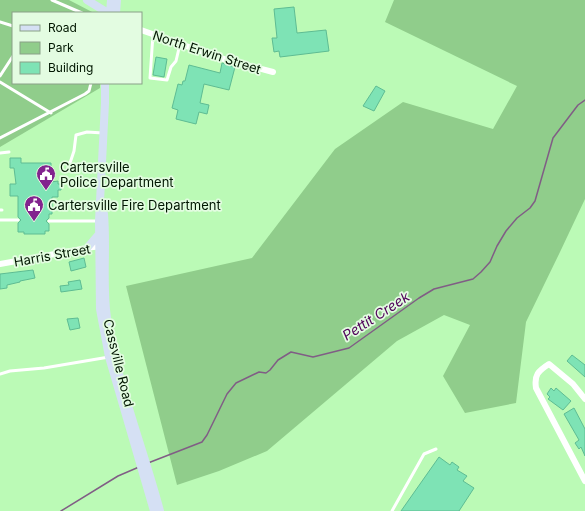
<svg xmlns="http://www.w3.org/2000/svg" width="585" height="511" font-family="Inter,sans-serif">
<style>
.green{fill:#90cd8b}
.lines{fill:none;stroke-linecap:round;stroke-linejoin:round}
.stream{stroke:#805d85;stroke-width:1.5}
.building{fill:#7ee3b5;stroke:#5ebc93}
.lane{stroke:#fff;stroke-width:3}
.street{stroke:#fff;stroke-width:6}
.secondary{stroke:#d5e0f4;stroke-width:8}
.labels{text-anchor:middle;stroke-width:3.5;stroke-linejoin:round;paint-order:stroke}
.street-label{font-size:13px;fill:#011601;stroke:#e3fce1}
.poi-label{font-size:13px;fill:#011601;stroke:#e3fce1;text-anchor:start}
.water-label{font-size:14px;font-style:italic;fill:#50015a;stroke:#e3fce1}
</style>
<rect width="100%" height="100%" fill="#bbfab6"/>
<path class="green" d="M0 0H69L94 13H13V83H100V88L0 147Z
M394 0H585V199L560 252 526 322 516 403 465 413 443 376 470 325 444 315 397 341 267 451 219 471 177 485 126 286 252 258 335 149 403 102 493 129 517 86 385 22Z"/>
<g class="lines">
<path class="stream" d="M148 463 202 442 207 435 227 394 236 383 259 372 266 373 270 370 278 360 291 352 313 357 349 348 419 298 434 289 473 279 481 272 490 262 497 246 506 231 517 218 530 208 535 201 553 138 578 105 585 100
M61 511 118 476 139 467"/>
</g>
<path class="building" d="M294 7 297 33 326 30 329 51 280 57 279 51 274 52 272 38H277L274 9Z
M156 57 167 59 164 77 153 75Z
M222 63 235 67 229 90 204 84 200 103 209 105 207 114 199 112 196 124 176 119 178 110 172 108 178 84 182 85 183 81H185L189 65 220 73Z
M376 86 385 91 374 111 363 106Z
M10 158H21V163H51V182L58 181V184H61V190H58V197H52V214H49V218L46 221 49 224V231H45V234H24V232H18V223L21 220 18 217V196H10V184H16L14 168H10Z
M84 258 86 267 71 271 69 262Z
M33 270 35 278 20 281V282L7 285V288L0 289V274Z
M80 280 82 289 61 292 60 286 69 285 68 282Z
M78 318 80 328 70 330 67 319Z
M572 355 585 365V377L567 361Z
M551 388 554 391 556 388 571 401 563 410 548 399 550 397 547 394Z
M574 408 585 429V456L581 447 579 449 575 443 579 440 564 414Z
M439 457 450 465 452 462 459 467 457 470 467 476 463 481 474 488 459 511H401Z"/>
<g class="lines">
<path class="lane" d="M52 0 82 13
M0 22 13 26
M153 34 150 78 167 80 171 67 176 61 180 44
M0 76 13 56
M0 82 51 113
M0 138 85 94 89 91 91 83
M0 153 9 152
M69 166 74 151 76 135 87 132 103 133
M0 210H2
M0 220H18
M49 221H99
M0 374 10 371 44 368 109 357
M392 511 424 454 436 449"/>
<path class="street" d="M141 30 220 58 273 72
M0 264 93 247 103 246
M585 399 573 384 549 364C538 371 534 375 536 388L585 481"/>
<path class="secondary" d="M87 0 108 13
M110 13 111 0
M116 13 117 0
M105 83V103L99 221 100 309 109 357 154 511
M104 214C107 249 102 284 107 318 117 383 143 447 160 511
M87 248 99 234"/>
</g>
<defs>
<symbol id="civic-pin" viewBox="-11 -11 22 30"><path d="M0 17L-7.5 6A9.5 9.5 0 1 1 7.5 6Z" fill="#82238e" stroke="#e3fce1"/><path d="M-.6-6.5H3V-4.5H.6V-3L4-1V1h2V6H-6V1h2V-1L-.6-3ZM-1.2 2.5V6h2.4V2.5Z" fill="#fff"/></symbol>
</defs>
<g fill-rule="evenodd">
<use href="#civic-pin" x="35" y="163" width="22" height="30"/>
<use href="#civic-pin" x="23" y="194" width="22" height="30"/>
</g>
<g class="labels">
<g class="street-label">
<text transform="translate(207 52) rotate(18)" y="5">North Erwin Street</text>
<text transform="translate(52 255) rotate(-10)" y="5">Harris Street</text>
<text transform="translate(119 363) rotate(76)" y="5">Cassville Road</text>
</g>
<g class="poi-label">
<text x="60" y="172">Cartersville<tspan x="60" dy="15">Police Department</tspan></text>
<text x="48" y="210">Cartersville Fire Department</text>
</g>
<g class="water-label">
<text transform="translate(376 316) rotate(-33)" y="5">Pettit Creek</text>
</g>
</g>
<rect x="12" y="12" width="130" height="72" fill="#e3fce1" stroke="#89a087"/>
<rect x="20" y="25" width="20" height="6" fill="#d5e0f4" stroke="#89a087"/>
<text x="48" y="32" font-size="12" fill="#011601">Road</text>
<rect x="20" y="42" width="20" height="12" fill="#90cd8b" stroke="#89a087"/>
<text x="48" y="52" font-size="12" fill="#011601">Park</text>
<rect x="20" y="62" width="20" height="12" fill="#7ee3b5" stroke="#89a087"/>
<text x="48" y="72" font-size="12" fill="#011601">Building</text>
</svg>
